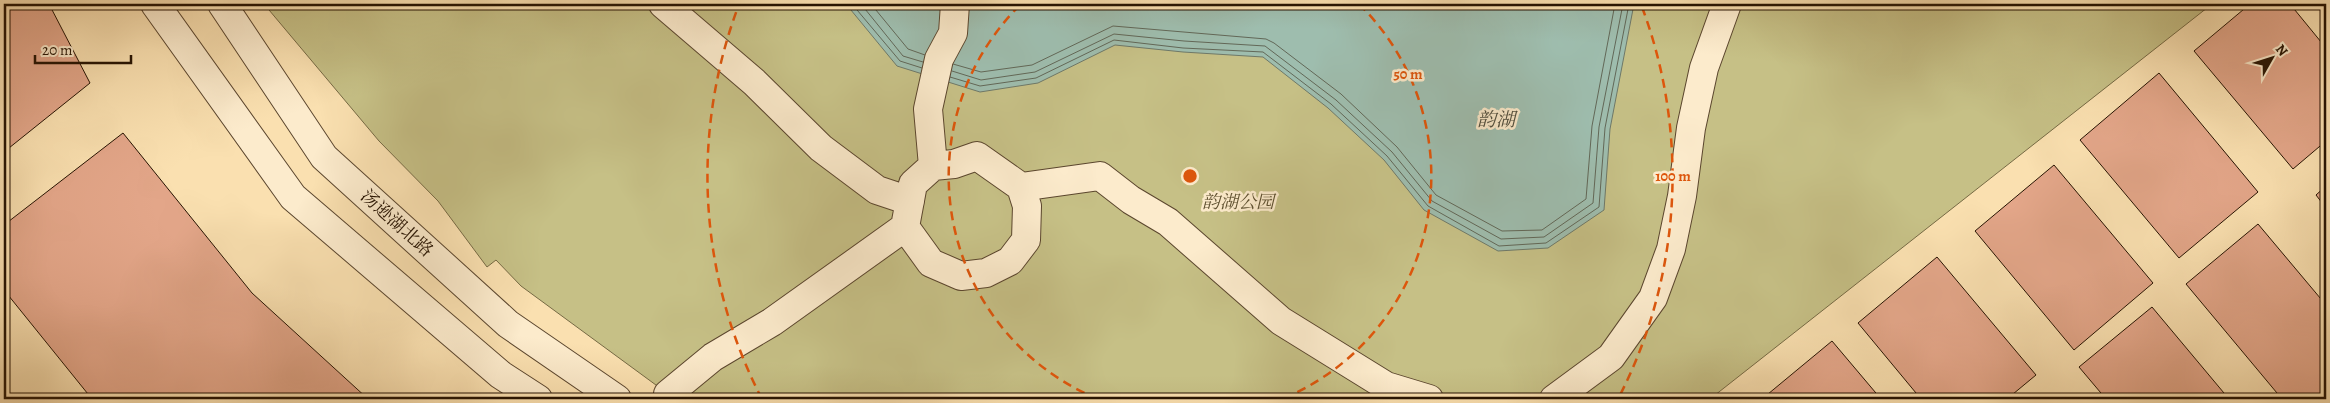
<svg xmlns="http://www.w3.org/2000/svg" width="2330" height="403" font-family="Alegreya,'Noto Serif SC',serif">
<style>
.green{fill:#c6c086;stroke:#766a44}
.water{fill:#9ebdae;stroke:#6e7969}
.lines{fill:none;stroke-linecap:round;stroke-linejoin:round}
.shore{stroke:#626858;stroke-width:1}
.building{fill:#e3a689;stroke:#261302}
.minor-casing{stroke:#5b462e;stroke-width:30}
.minor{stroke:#fcebcc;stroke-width:28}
.ring{fill:none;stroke:#de560c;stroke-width:2.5;stroke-dasharray:9 6}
.labels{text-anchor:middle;stroke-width:5;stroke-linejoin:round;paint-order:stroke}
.park-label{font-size:18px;font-style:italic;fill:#5e5030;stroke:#fcebcc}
.street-label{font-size:18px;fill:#261302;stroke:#fcebcc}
.water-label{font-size:19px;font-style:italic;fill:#504e3e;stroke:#fcebcc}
.centre{fill:#de560c;stroke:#fcebcc;stroke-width:2.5}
.ring-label{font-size:15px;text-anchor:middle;font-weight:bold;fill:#de560c;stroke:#fcebcc;stroke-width:5;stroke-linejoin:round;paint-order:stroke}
</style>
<rect width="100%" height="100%" fill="#fae0b0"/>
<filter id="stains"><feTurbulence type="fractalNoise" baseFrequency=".004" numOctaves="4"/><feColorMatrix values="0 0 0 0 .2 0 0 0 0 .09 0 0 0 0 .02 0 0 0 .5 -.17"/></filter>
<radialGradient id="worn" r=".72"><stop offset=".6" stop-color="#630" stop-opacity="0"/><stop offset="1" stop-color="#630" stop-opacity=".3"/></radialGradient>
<path class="green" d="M264 4H2212L1710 399H675L521 286 496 260 487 267 438 201 379 141Z"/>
<path class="water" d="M846 4H1634L1610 129 1604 210 1548 248 1498 251 1424 210 1384 160 1328 108 1263 57 1183 52 1115 45 1038 83 980 92 897 66Z"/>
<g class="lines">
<path class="shore" d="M852 4 900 61 922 68
M861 4 903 56 923 62
M871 4 908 49 925 55
M953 64 981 72 1032 65 1113 26 1266 39 1274 43 1341 94 1397 147 1436 195 1502 231 1542 230 1586 199 1592 126 1615 4
M952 71 981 80 1035 72 1114 34 1184 41 1265 46 1336 100 1392 152 1432 201 1501 239 1544 237 1593 203 1599 127 1623 4
M950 77 980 86 1036 78 1114 40 1183 48 1263 52 1331 104 1387 156 1428 206 1499 246 1546 243 1599 207 1605 128 1629 4"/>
</g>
<path class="building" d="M4 4H49L90 83 4 152Z
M2250 4H2290L2326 48V141L2293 169 2194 51Z
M2159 73 2258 192 2179 258 2080 140Z
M123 133 252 293 368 399H92L4 290V225Z
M2054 165 2153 283 2074 350 1975 231Z
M2326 186V208L2316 195Z
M2258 224 2326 305V399H2282L2186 284Z
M1937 257 2036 375 2007 399H1921L1858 323Z
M2152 307 2229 399H2106L2079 367Z
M1832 341 1881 399H1762Z"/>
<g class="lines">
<defs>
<path id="minor" d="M155 4 293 197 501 375 538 399
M222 4 324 157 508 324 617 399
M663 4 754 82 821 148 877 190 910 201
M933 166 954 164 977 156 1021 187
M905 227 931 263 961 276 986 273 1010 261 1026 240 1027 206 1021 187 1100 176 1131 200 1168 222 1281 321 1386 386 1429 399
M668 394 713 357 772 322 905 227 913 184 933 166 928 109 939 59 953 33 955 4
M1554 399 1611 357 1653 298 1671 249 1682 196 1691 128 1704 68 1727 4"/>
</defs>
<use href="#minor" class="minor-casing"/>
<use href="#minor" class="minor"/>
</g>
<g class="ring">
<path d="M1098 399A241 241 0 0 1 1021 4M1359 4A241 241 0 0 1 1282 399"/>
<path d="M762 399A483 483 0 0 1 738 7M1642 7A483 483 0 0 1 1618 399"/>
</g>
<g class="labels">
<g class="park-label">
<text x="1238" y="208">韵湖公园</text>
</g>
<g class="street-label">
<text transform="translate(397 223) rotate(42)" y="6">汤逊湖北路</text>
</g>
<g class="water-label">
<text x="1496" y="126">韵湖</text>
</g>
</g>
<circle cx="1190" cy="176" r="8" class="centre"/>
<g class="ring-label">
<text x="1408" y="79">50 m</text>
<text x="1673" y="181">100 m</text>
</g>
<rect width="2330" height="403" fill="none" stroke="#fae0b0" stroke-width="20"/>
<rect x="5" y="5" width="2320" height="393" fill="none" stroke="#261302" stroke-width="2.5"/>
<rect x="10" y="10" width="2310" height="383" fill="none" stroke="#261302"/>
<g transform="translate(2272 58) rotate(51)" stroke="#fcebcc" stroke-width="4" paint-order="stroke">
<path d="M0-4L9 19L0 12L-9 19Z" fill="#261302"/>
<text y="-8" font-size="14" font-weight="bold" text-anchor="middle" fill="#261302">N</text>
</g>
<path d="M35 55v8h96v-8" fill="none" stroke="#261302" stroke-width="2.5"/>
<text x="42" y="55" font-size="15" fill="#261302" stroke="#fcebcc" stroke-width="4" paint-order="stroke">20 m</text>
<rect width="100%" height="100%" filter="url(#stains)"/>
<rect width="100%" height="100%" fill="url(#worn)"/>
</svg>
